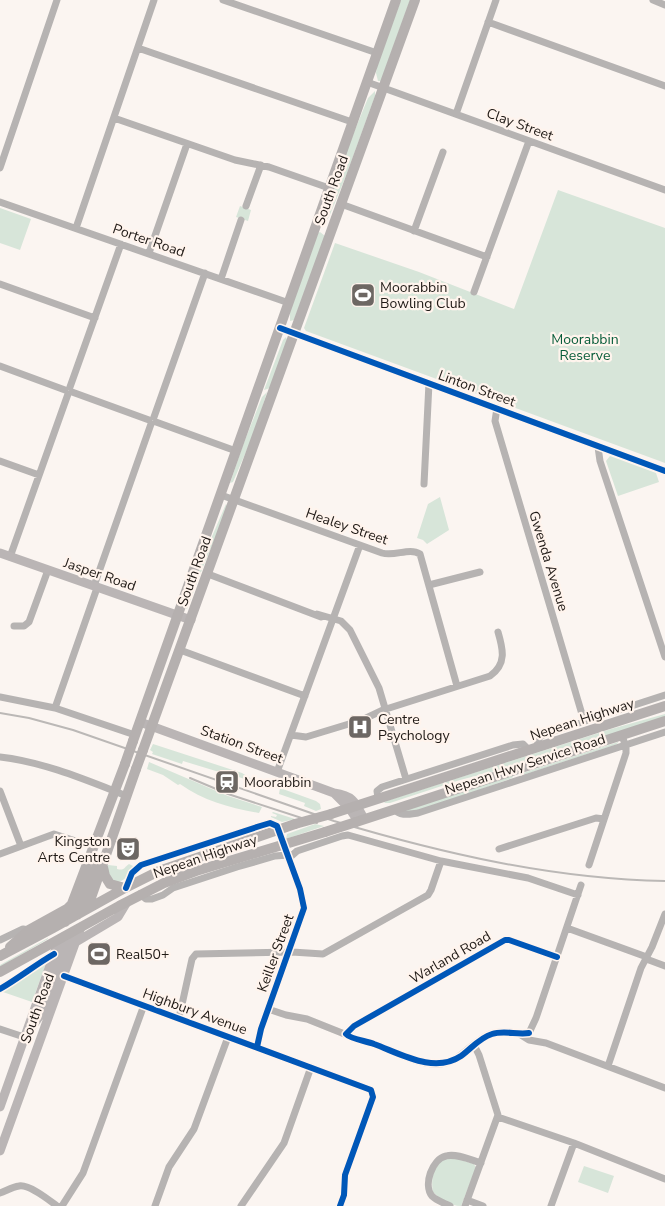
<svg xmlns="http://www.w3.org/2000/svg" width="665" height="1206" font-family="'Nunito Sans',sans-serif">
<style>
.green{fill:#d7e5d9}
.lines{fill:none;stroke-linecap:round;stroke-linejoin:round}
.minor{stroke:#b6b3b2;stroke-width:7}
.major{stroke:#bab5b5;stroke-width:9}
.highway{stroke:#b5b0af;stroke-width:10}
.rail{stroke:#bbb8b6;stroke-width:2}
.highway-bridge{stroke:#b5b0af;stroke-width:10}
.cycleway-casing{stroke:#fff4ed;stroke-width:9}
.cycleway{stroke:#0057b8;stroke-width:6}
.labels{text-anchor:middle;stroke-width:4.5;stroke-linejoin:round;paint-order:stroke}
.street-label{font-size:14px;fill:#201a16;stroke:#fff4ed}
.poi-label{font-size:14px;fill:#201a16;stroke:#fff4ed;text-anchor:start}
.park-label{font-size:14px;fill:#075c39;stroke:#fff4ed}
</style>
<rect width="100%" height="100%" fill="#fbf5f1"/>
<path class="green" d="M401 0H410L381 81H378L376 73 377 66Z
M375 91V96L346 176 329 217 324 223V215L352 137 368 98Z
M558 190 665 228V463L306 331 304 328 335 243 419 272 514 309Z
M240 206 251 210 248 221 236 217Z
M0 208 31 219 20 250 0 243Z
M320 232 325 236 294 320 290 321V312L318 233Z
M286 337 287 340 270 388 264 390 283 340Z
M267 392 255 431 233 482 230 483 243 445 262 397Z
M610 456 656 473 659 482 618 496 606 461Z
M440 497 449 530 427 544 423 540 417 538 428 504Z
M226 504 227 506 218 532 203 567 187 609 185 608 197 571Z
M665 714V717L507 768 460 780 390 803H384L386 801 611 729Z
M618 742V743L615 745 520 776V774Z
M153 744 242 773 257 782 256 783 230 774 229 775 183 761 182 764 152 754 153 752 150 750Z
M149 762 228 796 262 807 259 813C230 808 204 801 180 784L178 785 163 775 147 769Z
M513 775V777L510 779 422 810 399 812Z
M280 788 316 801 320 804 321 809 316 811 304 806 305 803 279 794Z
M273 812 295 819 282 822 271 817V816L276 817 277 815 272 813Z
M315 824 324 826 286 839 287 834Z
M129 864 133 866C130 875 124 882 114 883L107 870 108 865 117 866V869C125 871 124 867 129 864Z
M48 938V939L0 967V965Z
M42 959 47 961 32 1002 0 991V984Z
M454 1158 474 1164 476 1168 461 1206C450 1206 440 1199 433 1192 431 1183 432 1166 441 1160 445 1159 451 1158 454 1158Z
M584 1166 614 1176 608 1193 578 1182Z"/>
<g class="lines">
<path class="minor" d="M223 0 377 53
M653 0 665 5
M488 22 665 86
M138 48 352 122
M367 82 665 190
M456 114 496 0
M114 118 235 160 269 167 329 188
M0 168 57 0
M0 202 289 303
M341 204 487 257
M246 206 261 165
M76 228 154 0
M414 231 443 152
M149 253 187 144
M221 279 241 220
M0 284 95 318
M474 292 529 141
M280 328 665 471
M0 366 65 390
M70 387 121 244
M72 392 149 420
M497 408 495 421 584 721
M154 417 205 273
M156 422 236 451
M598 447 600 461 665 657
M0 461 39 475
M424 484 429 383
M221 495 382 553C395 557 409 547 420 554L457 686
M10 557 68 394
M208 574 321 617
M429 585 480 572
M94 586 151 424
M317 614 341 621 350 630 379 688 406 779
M14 626H24L29 622 48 570
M180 650 305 696
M0 697 55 708 135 735
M55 708 97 588
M291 735 306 737 362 720 383 710 490 676C507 664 503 649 498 632
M536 748 540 737 545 734 665 695
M0 757C44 762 86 780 127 796
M277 772 360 545
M0 791 21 846
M378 798 377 791 382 787 513 745 523 744 529 750
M394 809C400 817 410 814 418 813L665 732
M499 849 596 818 604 819
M0 854 54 834 82 843 94 844
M289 858 297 851 342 836 348 835 441 861 528 878 578 895
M589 865 626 753V748L622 735
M126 887 132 873 141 865 260 826 270 823 277 826 300 889 304 908 261 1029 257 1047
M140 894 146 899H152L163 895 173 888 237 867 275 856 288 855
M567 928 644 956 649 960 665 966
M0 940 23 929 29 930
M64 976 371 1090 373 1097 345 1175 344 1195 340 1206
M268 1009 286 1015 307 1019 347 1035
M179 1018 192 959 196 954 292 952 323 954 428 895 431 890 441 861
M0 1029 24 1037
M529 1033 536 1018 581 885
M528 1034C515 1033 502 1030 490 1034 470 1042 460 1064 437 1064 420 1065 395 1052 378 1045 371 1043 350 1038 346 1034L354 1026 505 940H509L557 957
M521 1035 529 1040 546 1043 665 1088
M608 1066 641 968 652 947 665 914
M498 1117 574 1143 665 1179
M0 1193C6 1191 12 1187 19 1186 29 1184 49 1200 57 1206
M467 1200 483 1206
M62 1206 83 1173 144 1005
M155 1206 169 1167 194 1129 228 1037
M241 1206 284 1143 311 1067
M450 1206C444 1203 437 1201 432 1196 423 1185 432 1159 446 1156 456 1153 471 1160 481 1163
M465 1206 498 1115 479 1055 474 1045
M551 1206 574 1143"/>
<path class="major" d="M0 553 191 620
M140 722 334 793C354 796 355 802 364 819
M334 793 349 808 358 821
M76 942 118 917 127 902
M29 1031 39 1017 71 933
M0 1107 59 940
M0 1151 81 927"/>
<path class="highway" d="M133 741 396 0
M143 750 415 0
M331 814 665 706
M356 822 665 721
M103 867 105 876 110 884 125 888
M87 909 136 769
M77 915 100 859
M65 922 125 764
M10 947 29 930 67 909 72 904
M0 956 53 928 125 888 159 871 295 824
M0 972 119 906 164 883 196 871 325 832"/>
<path class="rail" d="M0 713 29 718 73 730 334 821C441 853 552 879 665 881
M190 778 228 794 317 823"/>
<path class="highway-bridge" d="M125 764 133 741
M136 769 143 750
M295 824 331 814
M325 832 356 822"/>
<defs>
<path id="cycleway" d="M280 328 665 471
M126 888 132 873 141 865 260 826 270 823 277 826 300 889 304 908 261 1029 257 1047
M64 976 371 1090 373 1097 345 1175 344 1195 340 1206
M0 989C19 978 35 965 54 954
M529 1033C517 1035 504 1030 492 1034 479 1038 471 1049 461 1056 434 1074 401 1054 374 1044 367 1041 350 1039 346 1034L354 1026 505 940H509L557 957"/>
</defs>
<use href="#cycleway" class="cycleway-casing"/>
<use href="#cycleway" class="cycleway"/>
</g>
<defs>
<symbol id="stadium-square" viewBox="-11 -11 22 22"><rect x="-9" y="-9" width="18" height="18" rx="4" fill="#6d6763" stroke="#fff4ed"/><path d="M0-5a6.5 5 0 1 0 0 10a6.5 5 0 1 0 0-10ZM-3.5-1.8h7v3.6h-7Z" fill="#fff"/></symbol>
<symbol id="hospital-square" viewBox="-11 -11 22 22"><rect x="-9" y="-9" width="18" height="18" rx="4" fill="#6d6763" stroke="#fff4ed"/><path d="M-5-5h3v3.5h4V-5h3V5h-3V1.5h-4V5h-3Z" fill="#fff"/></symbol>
<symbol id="station-square" viewBox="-11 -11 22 22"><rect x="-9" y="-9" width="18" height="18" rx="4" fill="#6d6763" stroke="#fff4ed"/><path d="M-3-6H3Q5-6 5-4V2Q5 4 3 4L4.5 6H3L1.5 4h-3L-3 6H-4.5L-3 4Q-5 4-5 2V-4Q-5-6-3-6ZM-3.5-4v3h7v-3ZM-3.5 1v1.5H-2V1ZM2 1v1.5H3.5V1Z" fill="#fff"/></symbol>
<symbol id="theatre-square" viewBox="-11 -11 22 22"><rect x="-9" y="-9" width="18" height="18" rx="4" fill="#6d6763" stroke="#fff4ed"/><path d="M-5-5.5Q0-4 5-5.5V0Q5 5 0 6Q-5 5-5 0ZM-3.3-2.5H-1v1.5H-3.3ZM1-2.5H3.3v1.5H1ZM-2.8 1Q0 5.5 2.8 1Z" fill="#fff"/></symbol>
</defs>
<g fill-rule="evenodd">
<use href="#stadium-square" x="349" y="281" width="28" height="28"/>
<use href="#hospital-square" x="346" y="713" width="28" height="28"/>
<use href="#station-square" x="213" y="768" width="28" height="28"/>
<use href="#theatre-square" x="114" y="835" width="28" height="28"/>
<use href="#stadium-square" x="85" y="940" width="28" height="28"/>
</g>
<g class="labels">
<g class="street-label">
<text transform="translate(520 124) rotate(20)" y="5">Clay Street</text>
<text transform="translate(331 190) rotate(-70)" y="5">South Road</text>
<text transform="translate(149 240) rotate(19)" y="5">Porter Road</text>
<text transform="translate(477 388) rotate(20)" y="5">Linton Street</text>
<text transform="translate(347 526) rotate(19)" y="5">Healey Street</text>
<text transform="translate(549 561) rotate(73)" y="5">Gwenda Avenue</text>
<text transform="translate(194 571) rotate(-70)" y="5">South Road</text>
<text transform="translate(100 574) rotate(19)" y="5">Jasper Road</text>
<text transform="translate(582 719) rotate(-18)" y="5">Nepean Highway</text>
<text transform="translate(242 744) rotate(20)" y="5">Station Street</text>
<text transform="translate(525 764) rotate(-18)" y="5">Nepean Hwy Service Road</text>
<text transform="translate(205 856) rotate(-19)" y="5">Nepean Highway</text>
<text transform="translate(275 953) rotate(-70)" y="5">Keiller Street</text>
<text transform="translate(450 957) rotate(-30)" y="5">Warland Road</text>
<text transform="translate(37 1008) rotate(-70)" y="5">South Road</text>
<text transform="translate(195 1011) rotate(20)" y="5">Highbury Avenue</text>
</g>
<g class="poi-label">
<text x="380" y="292">Moorabbin<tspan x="380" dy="16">Bowling Club</tspan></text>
<text x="378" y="724">Centre<tspan x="378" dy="16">Psychology</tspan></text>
<text x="244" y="787">Moorabbin</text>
<text x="110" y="846" text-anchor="end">Kingston<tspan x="110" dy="16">Arts Centre</tspan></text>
<text x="116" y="959">Real50+</text>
</g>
<g class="park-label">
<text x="585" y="344">Moorabbin<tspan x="585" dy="16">Reserve</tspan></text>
</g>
</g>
</svg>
